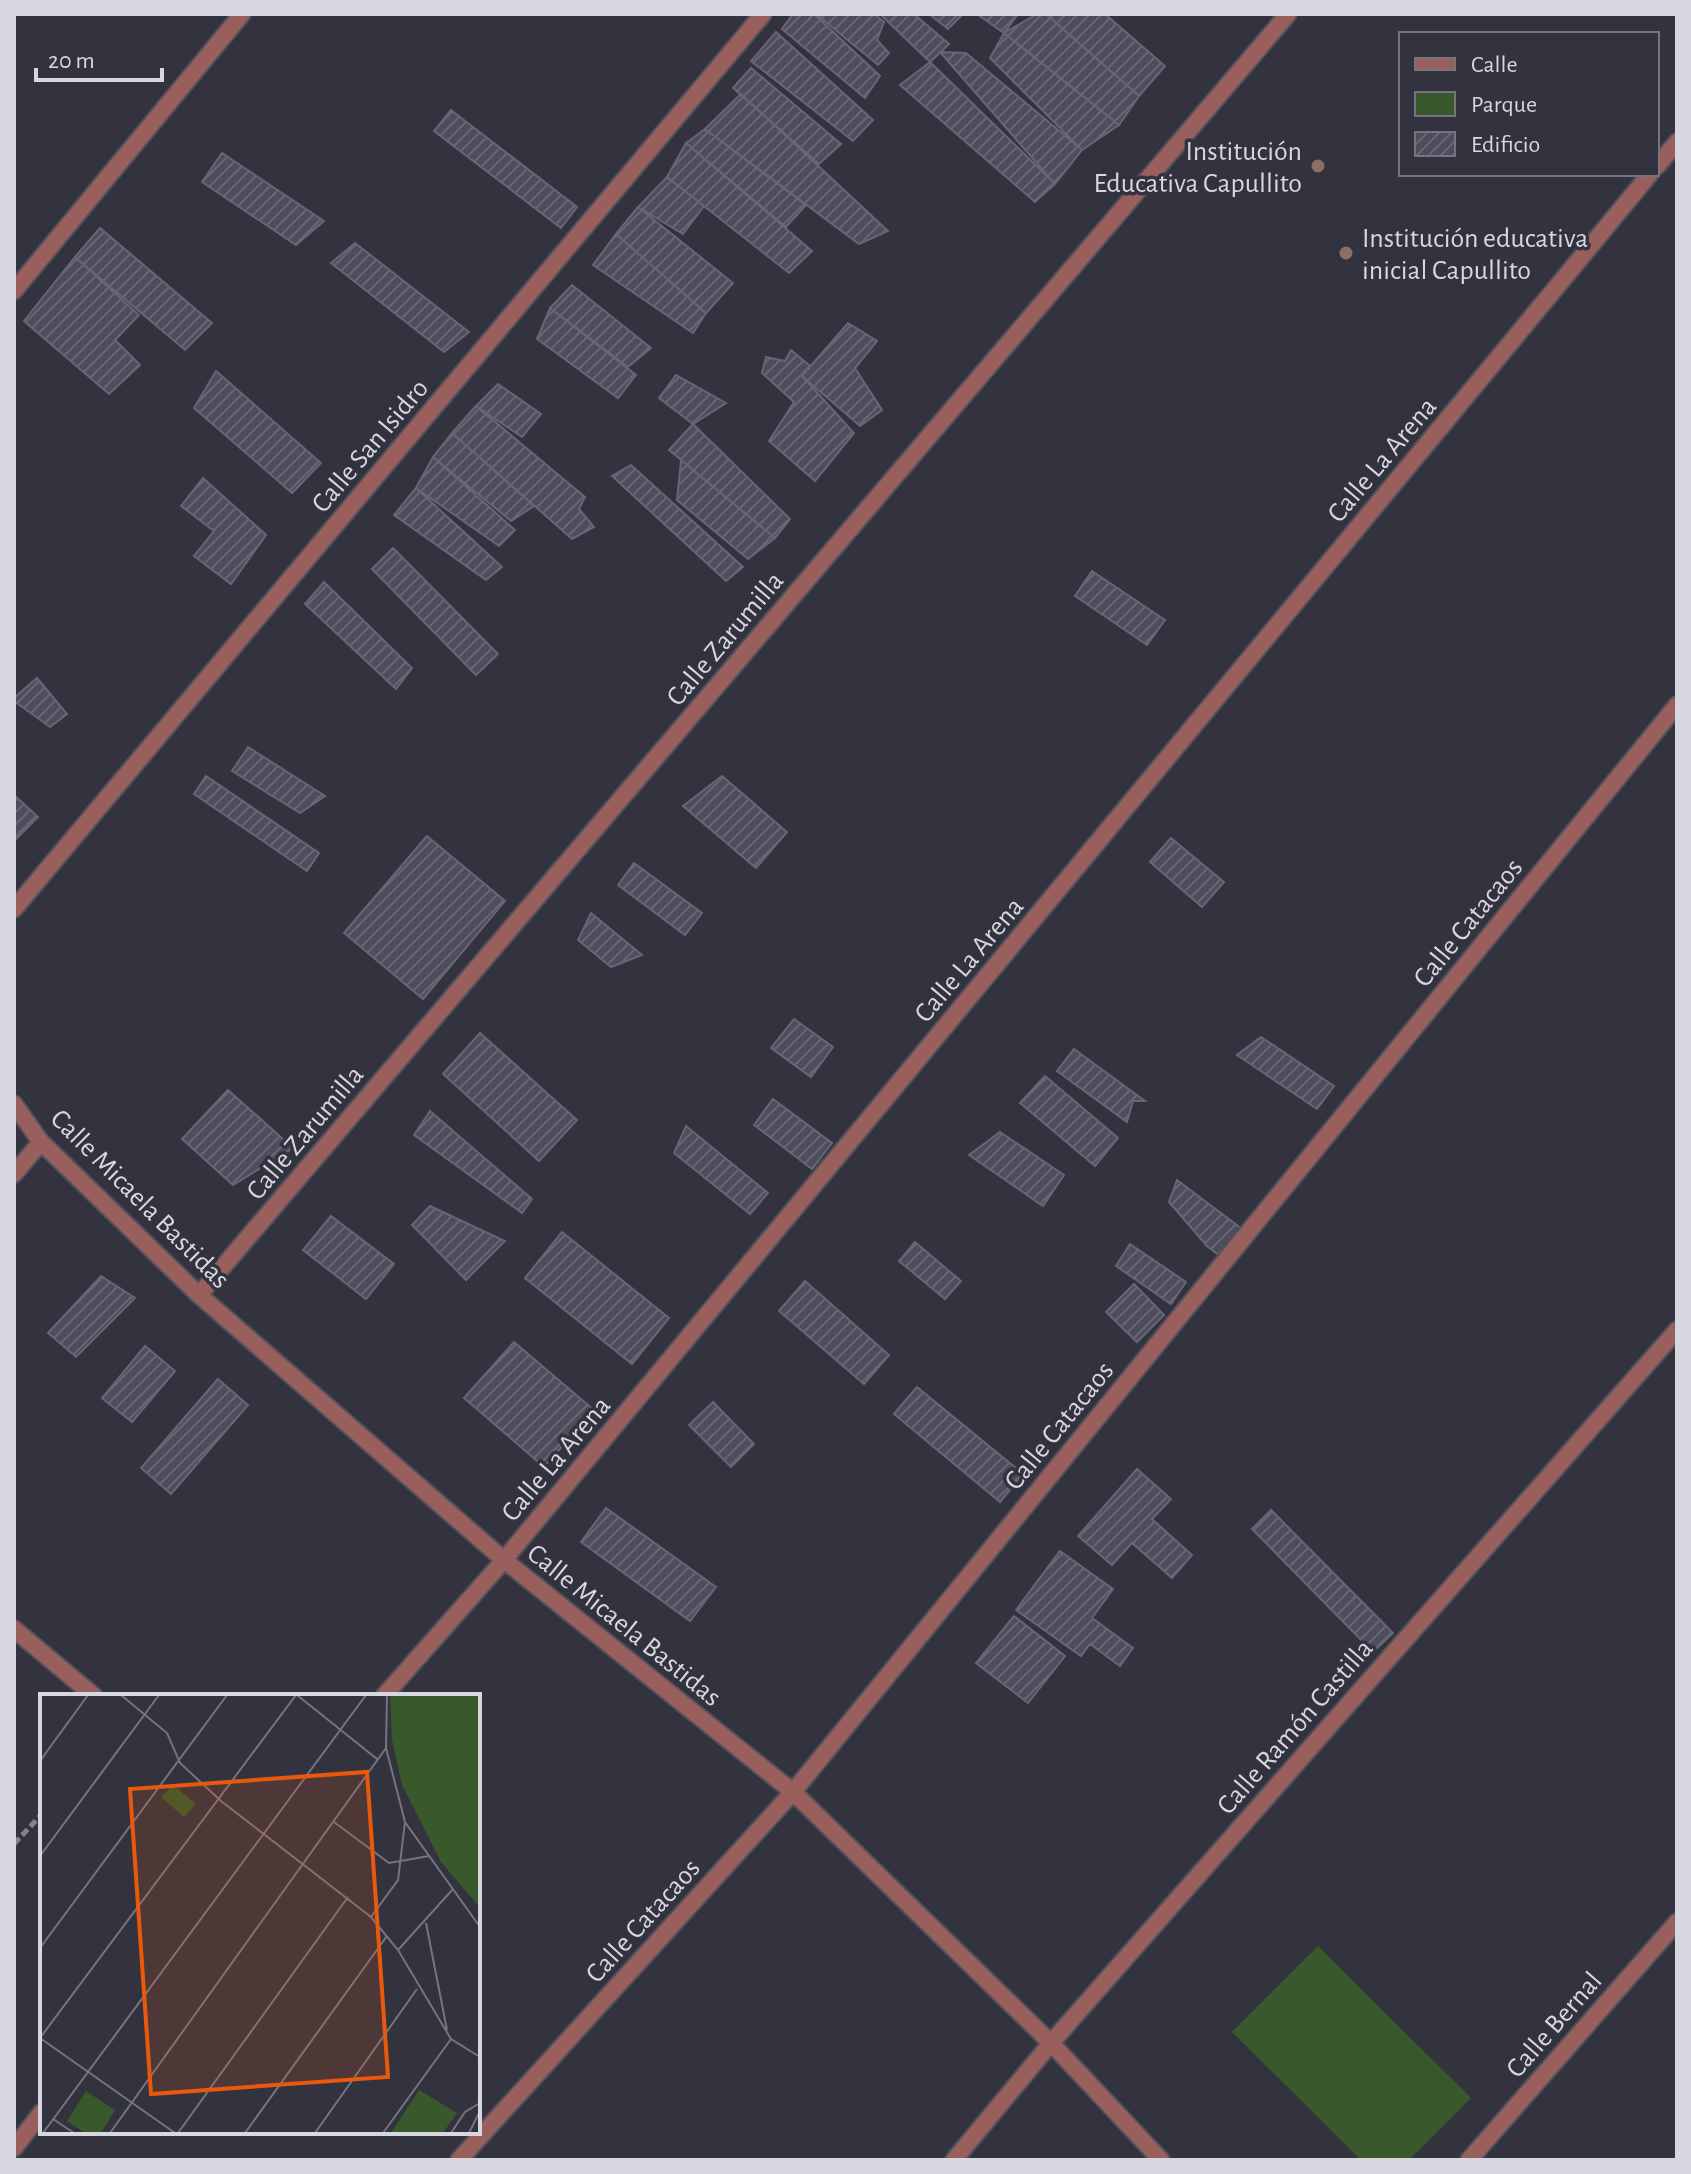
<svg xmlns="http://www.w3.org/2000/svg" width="1691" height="2174" font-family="'Alegreya Sans',sans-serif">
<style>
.green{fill:#39592c}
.building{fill:url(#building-hatch);stroke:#666674;stroke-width:2}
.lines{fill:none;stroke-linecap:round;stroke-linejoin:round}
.minor-casing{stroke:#51505c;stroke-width:20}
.path{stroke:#84838e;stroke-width:5;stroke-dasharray:8 4;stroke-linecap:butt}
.minor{stroke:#995f5c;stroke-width:16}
.education-dot{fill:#8d6e63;stroke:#33323f;stroke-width:3}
.labels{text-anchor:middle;stroke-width:7;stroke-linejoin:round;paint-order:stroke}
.poi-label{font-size:28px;fill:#d7d7df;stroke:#33323f;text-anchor:end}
.street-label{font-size:28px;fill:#d7d7df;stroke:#33323f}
.inset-road{fill:none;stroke:#75747f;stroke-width:2}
.view{fill:#e8590c;fill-opacity:0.15;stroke:#e8590c;stroke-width:4}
.inset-edge{fill:none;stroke:#d7d7df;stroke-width:4}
</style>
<defs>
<pattern id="building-hatch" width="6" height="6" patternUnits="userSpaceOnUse" patternTransform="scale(2)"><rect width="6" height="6" fill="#4e4d5b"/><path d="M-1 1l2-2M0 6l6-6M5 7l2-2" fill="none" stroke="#676672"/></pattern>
</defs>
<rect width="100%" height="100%" fill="#33323f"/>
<path class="green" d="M1318 1946 1471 2098 1409 2160H1361L1232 2032Z"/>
<path class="building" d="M793 14H814L880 76 865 98 782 29Z
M816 14H874L884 22 877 40 889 53 878 65Z
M880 14H914L949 44 930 62Z
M929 14H963L948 29Z
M977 14H1018L1004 33Z
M1037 14H1046L1139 96 1119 125 1004 33Z
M1046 14H1105L1165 66 1139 96Z
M776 32 873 120 853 141 751 61Z
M1004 33 1119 125 1082 150 990 58Z
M940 52 966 53 1082 150 1055 184Z
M930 62 1055 184 1035 202 900 85Z
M751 68 841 144 819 164 733 88Z
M741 94 888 231 859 244 705 129Z
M451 110 577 207 561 228 434 131Z
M705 129 806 205 786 227 686 143Z
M686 143 812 251 789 273 667 177Z
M222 153 324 221 296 245 202 182Z
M667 177 704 206 683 234 638 207Z
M638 207 733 283 706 313 616 234Z
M100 228 212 323 185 350 75 257Z
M616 234 706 313 693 333 593 265Z
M355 243 469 332 444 352 331 263Z
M75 257 139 315 115 340 140 365 109 394 24 321Z
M572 285 651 348 628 367 550 308Z
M550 308 636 375 618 398 537 339Z
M848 323 877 341 855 368 882 410 860 426 802 376Z
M791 350 810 366 802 376 854 433 815 481 769 441 794 402 762 373 766 357 785 361Z
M216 371 321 463 292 493 194 408Z
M676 375 726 403 693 424 659 398Z
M498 384 541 414 522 437 476 406Z
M476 406 585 497 579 509 594 527 572 539 452 433Z
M693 424 790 519 775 538 669 450Z
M452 433 534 506 511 521 433 457Z
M433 457 515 530 499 546 416 488Z
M681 460 775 538 748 559 677 500Z
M631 465 743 567 726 581 612 476Z
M203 478 266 535 231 584 194 556 214 531 181 506Z
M416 488 502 567 486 580 394 515Z
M393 548 498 654 476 675 372 569Z
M1092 571 1165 620 1147 645 1075 596Z
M324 582 412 668 396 689 305 604Z
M37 678 67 714 50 727 14 701V698Z
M248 747 325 796 300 813 232 771Z
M206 776 319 853 307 871 194 794Z
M722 776 787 832 756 868 683 806Z
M14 795 38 817 16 839 14 837Z
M427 836 505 901 423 999 344 933Z
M1171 838 1224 882 1202 907 1150 862Z
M634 863 702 913 685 935 618 885Z
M591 913 642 955 611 967 578 940Z
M794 1019 833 1047 811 1077 771 1048Z
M480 1033 577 1120 539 1161 443 1074Z
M1261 1037 1334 1086 1317 1109 1237 1055Z
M1074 1049 1145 1101H1133L1127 1122 1057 1071Z
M1045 1076 1118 1138 1095 1166 1020 1103Z
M228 1090 293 1148 233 1185 182 1139Z
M773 1099 832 1143 812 1169 754 1125Z
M430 1111 532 1199 522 1213 414 1135Z
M686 1126 768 1193 750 1214 674 1153Z
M1000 1132 1064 1175 1043 1206 969 1155Z
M1177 1180 1246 1232 1225 1260 1207 1246 1169 1202Z
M430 1206 505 1241 466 1280 412 1225Z
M331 1216 394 1264 366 1299 303 1250Z
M562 1232 669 1318 632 1364 525 1278Z
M915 1242 961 1281 945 1299 899 1261Z
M1130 1244 1186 1282 1171 1304 1116 1266Z
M101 1276 135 1298 76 1357 48 1333Z
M805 1281 889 1355 864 1384 779 1311Z
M1134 1284 1164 1315 1137 1342 1106 1312Z
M514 1342 594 1410 544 1467 464 1398Z
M145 1346 175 1371 132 1422 102 1398Z
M218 1379 248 1405 171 1494 141 1468Z
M917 1387 1023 1474 1000 1502 894 1414Z
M713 1402 754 1444 731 1467 689 1425Z
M1137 1469 1171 1499 1152 1519 1192 1555 1172 1578 1132 1543 1112 1565 1078 1536Z
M606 1508 716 1587 690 1621 581 1542Z
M1271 1510 1393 1633 1373 1652 1252 1529Z
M1060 1551 1113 1589 1092 1618 1133 1648 1120 1666 1090 1644 1081 1656 1016 1610Z
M1014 1616 1065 1656 1028 1703 976 1663Z"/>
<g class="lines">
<defs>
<path id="minor" d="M1657 166 1677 142
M14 291 242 14
M14 909 763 14
M14 1104 41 1142 199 1295 504 1560 793 1792 1051 2043 1161 2160
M14 1174 41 1142
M199 1295 1288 14
M14 1629 94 1696
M384 1696 504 1560 1650 174
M14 2148 42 2112
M459 2160 793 1792 1677 705
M954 2160 1051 2043 1677 1330
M1469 2160 1677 1922"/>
</defs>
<use href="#minor" class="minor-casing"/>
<path class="path" d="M14 1844 42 1814"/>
<use href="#minor" class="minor"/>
</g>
<g class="education-dot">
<circle cx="1318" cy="166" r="8"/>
<circle cx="1346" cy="253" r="8"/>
</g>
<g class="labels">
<g class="poi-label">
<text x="1302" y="160">Institución<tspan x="1302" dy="32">Educativa Capullito</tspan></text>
<text x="1362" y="247" text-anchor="start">Institución educativa<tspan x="1362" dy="32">inicial Capullito</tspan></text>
</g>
<g class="street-label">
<text transform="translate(369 445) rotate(-50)" y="10">Calle San Isidro</text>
<text transform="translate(1381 459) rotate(-50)" y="10">Calle La Arena</text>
<text transform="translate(724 638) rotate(-50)" y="10">Calle Zarumilla</text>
<text transform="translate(1467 922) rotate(-51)" y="10">Calle Catacaos</text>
<text transform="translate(968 959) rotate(-50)" y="10">Calle La Arena</text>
<text transform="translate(304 1132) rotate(-50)" y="10">Calle Zarumilla</text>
<text transform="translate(141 1198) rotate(45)" y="10">Calle Micaela Bastidas</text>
<text transform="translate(1058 1425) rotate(-51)" y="10">Calle Catacaos</text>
<text transform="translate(555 1458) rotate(-50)" y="10">Calle La Arena</text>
<text transform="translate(625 1624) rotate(39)" y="10">Calle Micaela Bastidas</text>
<text transform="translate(1294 1726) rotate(-49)" y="10">Calle Ramón Castilla</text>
<text transform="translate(642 1920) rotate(-48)" y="10">Calle Catacaos</text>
<text transform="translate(1553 2024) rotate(-49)" y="10">Calle Bernal</text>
</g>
</g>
<g transform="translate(40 1694)">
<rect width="440" height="440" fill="#33323f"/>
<path d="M350 1H440V214L401 168 362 91 352 46ZM133 91 156 110 144 123 121 103ZM379 396 417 419 403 439H351ZM46 397 75 416 61 439H45L27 427Z" fill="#39592c"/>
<path class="inset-road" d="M81 1 127 39 140 69 181 107 331 223 358 256 411 345 440 363M257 1 337 65M347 1 346 54 365 128 440 233M0 67 48 1M294 128 349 169 389 162M0 162 119 1M331 223 358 186 365 128M386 229 407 336M0 254 187 1M358 256 413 195M0 344 256 1M0 344 135 439M13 425 34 439M3 439 326 1M70 439 346 54M138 439 308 203M205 439 347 242M275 439 377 295M343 439 411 345M411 439 425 418 440 409M429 439 440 417"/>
<path class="view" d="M327 78 348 383 111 400 90 95Z"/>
<rect width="440" height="440" class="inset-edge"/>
</g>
<rect width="1691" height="2174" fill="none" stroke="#d7d7df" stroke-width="32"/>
<rect x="1399" y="32" width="260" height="144" fill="#33323f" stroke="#75747f" stroke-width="2"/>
<rect x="1415" y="58" width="40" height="12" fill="#995f5c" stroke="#75747f" stroke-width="2"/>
<text x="1471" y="72" font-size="24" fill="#d7d7df">Calle</text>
<rect x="1415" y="92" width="40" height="24" fill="#39592c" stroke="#75747f" stroke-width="2"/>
<text x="1471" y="112" font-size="24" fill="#d7d7df">Parque</text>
<rect x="1415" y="132" width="40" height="24" fill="url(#building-hatch)" stroke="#75747f" stroke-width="2"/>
<text x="1471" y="152" font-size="24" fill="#d7d7df">Edificio</text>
<path d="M36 68v12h126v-12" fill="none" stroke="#d7d7df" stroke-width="4"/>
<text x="48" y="68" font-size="24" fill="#d7d7df" stroke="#33323f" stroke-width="6" paint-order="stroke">20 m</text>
</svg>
